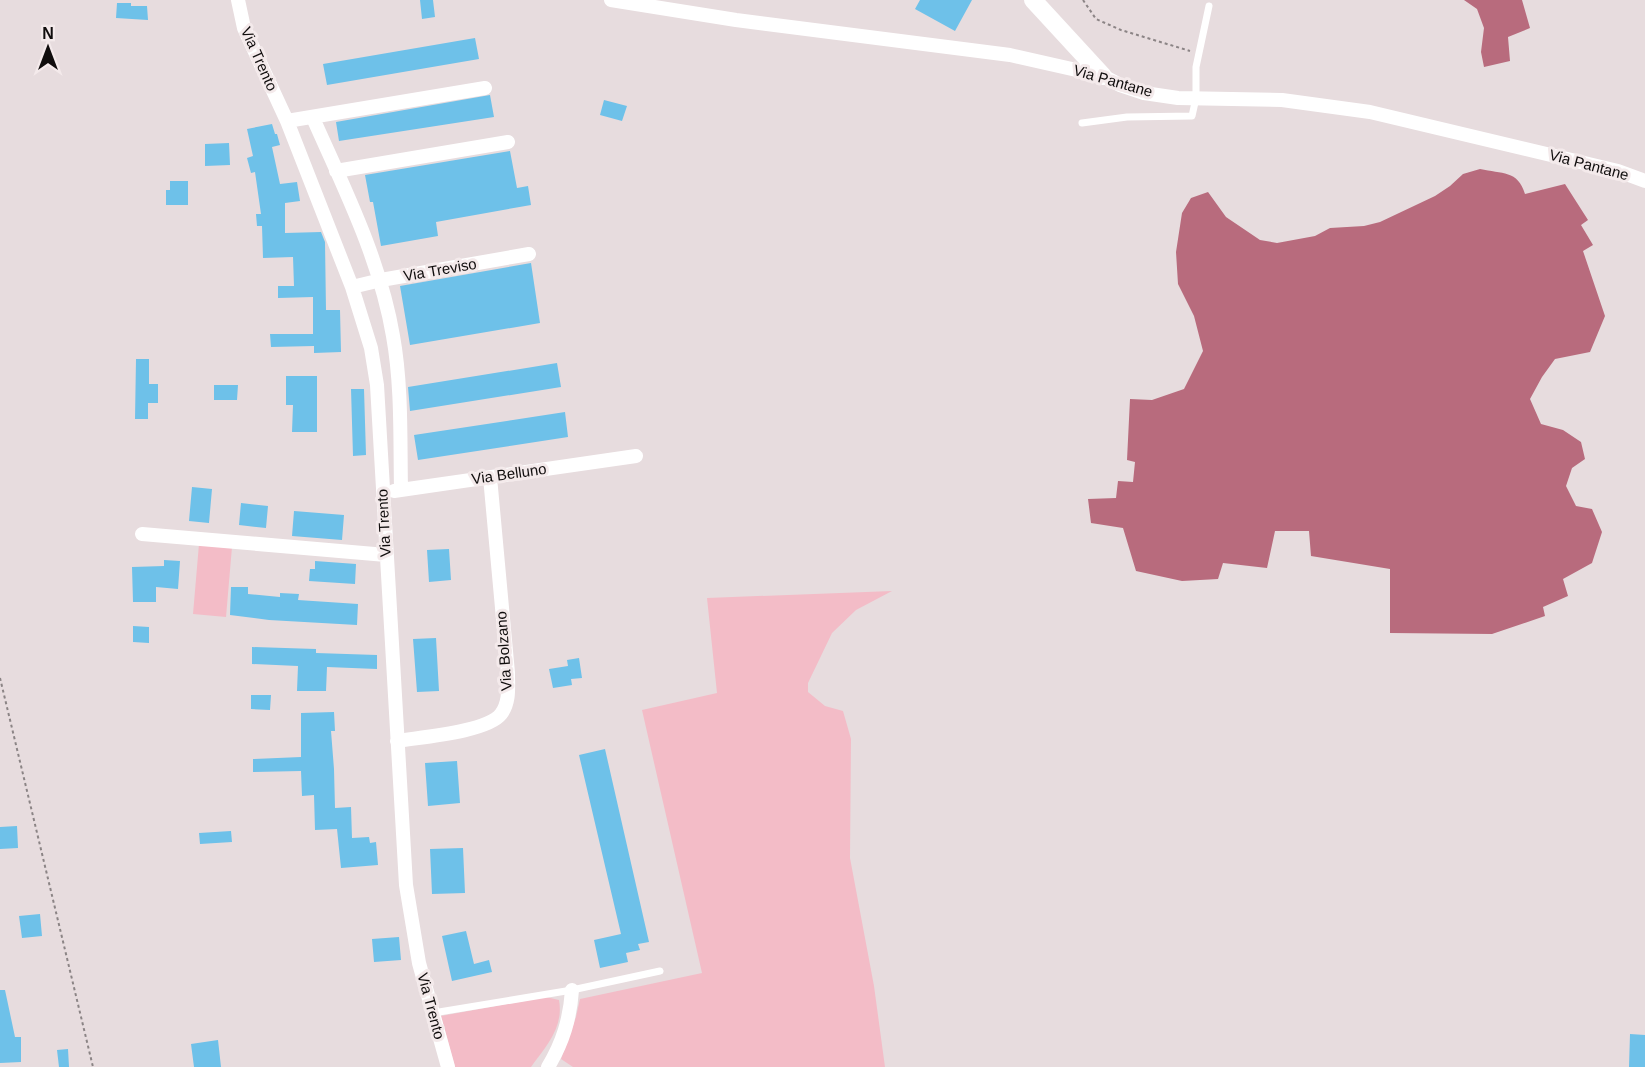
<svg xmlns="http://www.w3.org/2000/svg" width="1645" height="1067" font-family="Arial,sans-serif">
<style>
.green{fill:#f3bcc7}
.water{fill:#b86b7d}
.building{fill:#6ec1e9}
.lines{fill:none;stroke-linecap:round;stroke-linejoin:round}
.path{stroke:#8b8485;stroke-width:2;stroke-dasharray:3 3;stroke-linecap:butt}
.service{stroke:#fff;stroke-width:7}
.minor{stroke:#fff;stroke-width:14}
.tertiary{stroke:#fff;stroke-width:18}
.labels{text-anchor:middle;stroke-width:6;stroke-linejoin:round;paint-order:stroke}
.street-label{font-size:15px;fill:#100d0d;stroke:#f4eaeb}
</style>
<rect width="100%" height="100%" fill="#e7dcde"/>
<path class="green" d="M199 544 232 547 226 617 193 614Z
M892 591 856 610 832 633 808 683V692L825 706 843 711 851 739 850 858 874 986 885 1067H573L561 1059 576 1017 580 999 702 973 642 710 717 693 707 598Z
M546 997 559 1000C564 1028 546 1046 531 1067H455L441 1016Z"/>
<path class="water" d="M1464 0H1522L1530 28 1508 37 1510 61 1484 67 1481 52 1484 28 1477 9Z
M1480 169C1502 174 1518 170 1525 194L1565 184 1588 220 1581 225 1593 245 1583 251 1605 316 1590 352 1555 359 1542 377 1530 399 1541 424 1563 430 1581 442 1585 459 1572 468 1566 486 1576 506 1592 509 1602 532 1592 563 1563 579 1568 596 1543 607 1545 616 1492 634 1390 633V569L1311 556 1309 531H1275L1267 568 1223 563 1218 579 1182 581 1136 571 1123 528 1091 523 1088 499 1116 498 1118 481 1133 482 1135 462 1127 460 1130 399 1152 400 1184 389 1203 351 1194 316 1178 284 1176 252 1182 213 1191 198 1208 192 1226 217 1260 240 1277 243 1315 236 1330 228 1364 226 1380 222 1435 196 1450 186 1463 174Z"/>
<path class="building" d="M420 0H433L435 17 422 19Z
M920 0H972L955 31 915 9Z
M117 3H131V6H147L148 20 116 18Z
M475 38 479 59 327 85 323 64Z
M490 95 494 117 339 141 336 122Z
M604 100 627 106 622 121 600 115Z
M272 124 275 134H277L280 145 272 147 280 184 297 182 300 201 285 203V233L321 232 325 242 326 310H340L341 352 314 353V346L271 347 270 334H313V297L278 298V286H294L293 257 263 258 262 226H257L256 214H261L255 172 251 173 247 158 253 156 247 129Z
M229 143 230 165 205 166V144Z
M510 151 517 188 528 186 531 205 436 222 438 236 381 246 373 202H370L365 175Z
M170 181H188V205H166V190H170Z
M531 263 540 323 410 345 400 286Z
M136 359H149V384H158V403H148V419H135Z
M557 363 561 387 410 411 408 387Z
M286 376H317V432H292L293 405H286Z
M214 385H238L237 400H214Z
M351 389H364L366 455 353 456Z
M565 412 568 437 418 460 414 435Z
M192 487 212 489 209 523 189 521Z
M241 503 268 506 266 528 239 525Z
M294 511 344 515 342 540 292 536Z
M449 549 451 580 429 582 427 550Z
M164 560 180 561 178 589 156 587V602H133L132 567 164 566Z
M315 561 356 564 355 584 309 581 310 569H315Z
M231 587H248V594L280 597V593L299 594 298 600 358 604 357 625 269 620 230 615Z
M133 626 149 627V643L133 642Z
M436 638 439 691 417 692 413 639Z
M252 647 316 649V653L377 655V669L327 667 326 691H297L298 666 252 664Z
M579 658 582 678 571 679 572 685 553 688 549 669 568 666 567 660Z
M251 695H271L270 710 251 709Z
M334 712 335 731H331L334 769 335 808 351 807 352 838 369 837 370 843 376 842 378 865 341 868 337 829 315 830 314 795 302 796 301 771 253 772V759L301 757V713Z
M605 749 649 942 638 944 640 950 626 953 628 962 600 968 594 940 621 934 579 755Z
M457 761 460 803 428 806 425 763Z
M17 826 18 848 0 849V827Z
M231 831 232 842 200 844 199 833Z
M463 848 465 893 432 894 430 849Z
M40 914 42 936 22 938 19 916Z
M466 931 474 964 489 960 492 972 452 981 442 936Z
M399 937 401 960 374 962 372 939Z
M0 990H5L15 1037H21V1062L0 1063Z
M1630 1034 1645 1035V1067H1629Z
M218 1040 221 1067H194L191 1044Z
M68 1049 69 1067H59L57 1050Z"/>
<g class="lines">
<path class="path" d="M1083 0 1096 19 1121 30 1190 51
M0 678 93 1067"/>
<path class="service" d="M1082 123 1127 117 1192 116 1196 98V67L1209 6
M433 1013 572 990 660 971"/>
<path class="minor" d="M238 0 244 28 287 121 352 287 371 348 377 385 406 885 419 963 448 1067
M611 0 736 20 1010 55 1103 76 1120 85 1144 93 1178 98 1282 100 1370 112 1618 171 1645 181
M313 118C344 188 380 259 393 336 402 386 400 439 401 490
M287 121 485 88
M336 171 508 142
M352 287 381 280 529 254
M394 491 636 456
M142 534 386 555
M397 741C421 737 487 732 501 714 510 702 508 687 508 673L490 477
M548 1067C563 1042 570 1019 572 990"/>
<path class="tertiary" d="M1033 0 1103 76"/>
</g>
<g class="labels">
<g class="street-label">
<text transform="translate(259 59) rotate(66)" y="5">Via Trento</text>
<text transform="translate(1113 81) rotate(16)" y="5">Via Pantane</text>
<text transform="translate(1589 165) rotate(15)" y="5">Via Pantane</text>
<text transform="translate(440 270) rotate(-10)" y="5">Via Treviso</text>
<text transform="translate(509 474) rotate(-8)" y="5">Via Belluno</text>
<text transform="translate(384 523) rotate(-93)" y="5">Via Trento</text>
<text transform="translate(504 651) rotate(-94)" y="5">Via Bolzano</text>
<text transform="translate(431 1006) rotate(75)" y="5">Via Trento</text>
</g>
</g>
<g transform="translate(48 48)" stroke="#f4eaeb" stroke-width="4.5" paint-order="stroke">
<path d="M0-4.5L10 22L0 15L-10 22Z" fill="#100d0d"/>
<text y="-9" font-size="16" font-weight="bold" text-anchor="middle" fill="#100d0d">N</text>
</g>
</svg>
